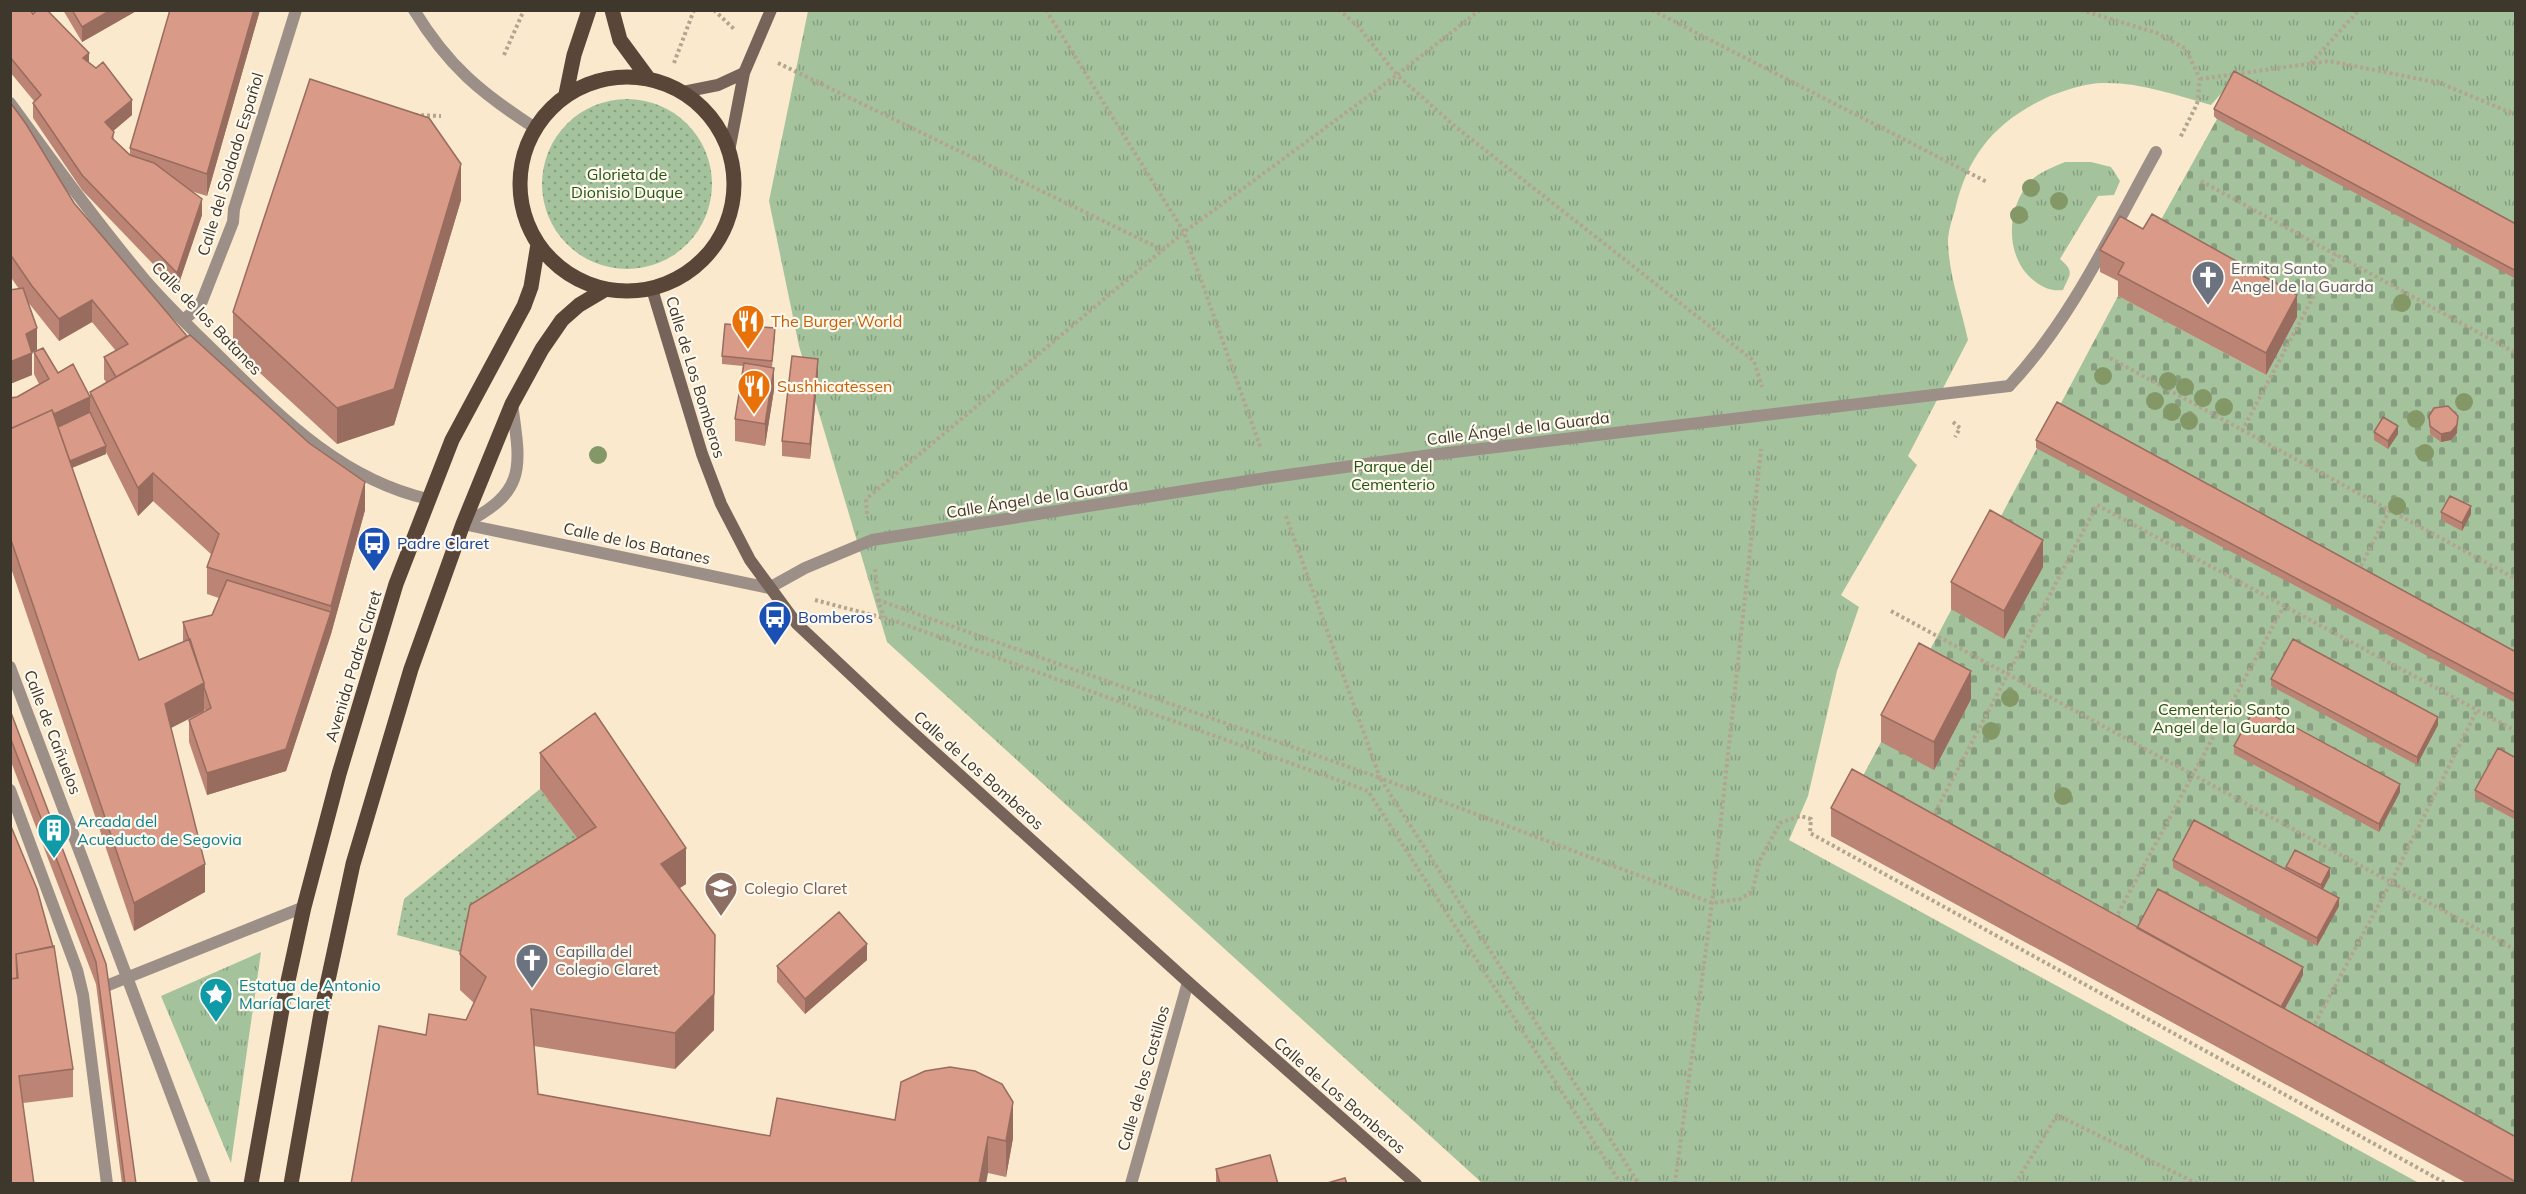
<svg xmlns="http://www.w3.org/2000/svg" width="2526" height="1194" font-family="Mulish,sans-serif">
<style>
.grass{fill:url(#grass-tufts)}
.cemetery{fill:url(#cemetery-stones)}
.garden{fill:url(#garden-dots)}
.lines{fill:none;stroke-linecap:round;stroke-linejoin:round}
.path{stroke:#b2a590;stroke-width:4;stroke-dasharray:3 3;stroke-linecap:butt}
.lane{stroke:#9c8f88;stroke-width:12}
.street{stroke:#9c8f88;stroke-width:12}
.secondary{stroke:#76645a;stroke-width:12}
.primary{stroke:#5a4539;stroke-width:15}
.tree{fill:#849867}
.wall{fill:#bb8474;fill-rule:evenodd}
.shaded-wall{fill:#986c5e}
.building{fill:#d99a87;stroke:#986c5e;stroke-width:1.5}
.labels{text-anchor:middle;stroke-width:4.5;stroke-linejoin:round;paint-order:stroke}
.street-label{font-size:16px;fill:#3d372c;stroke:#fff8ed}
.park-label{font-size:16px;fill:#235613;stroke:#fff8ed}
.worship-label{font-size:16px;fill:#5b616d;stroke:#fff8ed;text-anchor:start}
.food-label{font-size:16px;fill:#c56008;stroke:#fff8ed;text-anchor:start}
.transit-label{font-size:16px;fill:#164399;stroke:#fff8ed;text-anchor:start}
.culture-label{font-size:16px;fill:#0d838f;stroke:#fff8ed;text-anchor:start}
.education-label{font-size:16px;fill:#785e54;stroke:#fff8ed;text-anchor:start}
</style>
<defs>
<pattern id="grass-tufts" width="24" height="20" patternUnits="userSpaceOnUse" patternTransform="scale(1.5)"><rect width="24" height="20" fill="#a4c39d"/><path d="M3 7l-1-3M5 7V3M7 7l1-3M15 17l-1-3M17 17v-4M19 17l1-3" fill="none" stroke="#879f80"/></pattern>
<pattern id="cemetery-stones" width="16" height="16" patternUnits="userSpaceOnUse" patternTransform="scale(1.5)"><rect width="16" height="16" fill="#a4c39d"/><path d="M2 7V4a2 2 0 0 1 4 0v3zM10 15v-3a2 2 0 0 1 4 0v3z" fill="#879f80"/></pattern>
<pattern id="garden-dots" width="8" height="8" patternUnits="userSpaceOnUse" patternTransform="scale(1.5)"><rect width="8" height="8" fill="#a4c39d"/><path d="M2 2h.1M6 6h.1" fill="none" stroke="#879f80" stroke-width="1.8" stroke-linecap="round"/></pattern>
</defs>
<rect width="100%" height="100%" fill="#fae9cd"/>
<path class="grass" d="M808 11H2515V228L2234 79 2211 105C2175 95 2140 82 2103 83 2086 83 2066 90 2050 96 1997 120 1968 153 1955 210 1952 220 1948 231 1948 242 1949 276 1961 307 1968 340L1908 456 1917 465 1841 595 1859 607 1837 671 1808 796 1789 840 2419 1183H1482L887 642 799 346 769 201Z
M2065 162H2091L2111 167 2120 181 2114 195 2098 196 2060 259C2075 272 2070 274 2063 290 2052 291 2046 289 2037 283 2005 261 2005 211 2029 183 2037 173 2053 167 2065 162Z
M261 952 231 1163 161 996Z"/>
<path class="cemetery" d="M2234 79 2515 228V1183L1831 836 2118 296 2266 375 2297 317 2152 236 2217 119 2214 116Z"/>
<path class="garden" d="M542 184a85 85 0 1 1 170 0a85 85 0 1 1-170 0Z
M540 789 596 863 468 954 397 935 404 899Z"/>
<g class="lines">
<path class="path" d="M714 10 734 29
M1046 10 1184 232 1261 449
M1480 10 1397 75 1457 128 1754 361 1762 387
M1652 10 1987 182
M2081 10 2157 33 2186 49 2200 79 2197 104 2180 138
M504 55 524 10
M674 63 694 10
M778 63 1163 250
M2311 63 2359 10
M2200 79 2329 61 2440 83 2516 115
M415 115 441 116
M2201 181 2516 353
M2110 358 2516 579
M1953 422 1960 428 1955 437
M2242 431 2336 254
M867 514 866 499 1184 232 1397 75 1358 26 1339 10
M1286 516 1380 778 1712 903 1740 899 1752 892 1760 860 1780 823 1800 816 1811 819 1810 833 2447 1184
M2361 566 2389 511
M875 569 878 600 884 617
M815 600 895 621 1368 791 1621 1184
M878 600 1380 778 1639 1184
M1891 611 2516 950
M1932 818 2097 505 2516 731
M2115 919 2284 606
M2312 1029 2391 882 2477 710
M1675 1184 1712 903 1761 449
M2015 1184 2057 1115 2198 1184"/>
<path class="lane" d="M2009 386C2072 319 2112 231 2156 152
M463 524C527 492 521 468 512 404"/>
<path class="street" d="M414 10C448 66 481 93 535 128
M10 103C54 163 97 223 145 280 171 310 200 337 227 364 286 423 345 480 428 499
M183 320 197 309 202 301 233 222 234 209 296 10
M463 524 769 588 805 568 872 540 1273 477 1438 454 2009 386
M10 667 205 1184
M10 790 77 970 83 995 107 1184
M106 986 304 907
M1131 1184 1188 982"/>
<path class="secondary" d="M683 92 718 85 744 73
M729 151 744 73 771 10
M652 289 702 454 721 504 750 560 797 624 898 719 1188 982 1416 1184"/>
<path class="primary" d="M612 10 620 40 648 78
M520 184a107 107 0 1 1 214 0a107 107 0 1 1-214 0Z
M566 94 574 55 589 10
M251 1184 283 1004 304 907 339 774 396 584 452 440 524 306 531 287 538 244
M291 1184 321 1013 353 864 411 669 463 524 512 404 542 349 562 320 579 305 606 289"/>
</g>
<g class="tree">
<circle cx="2031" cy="188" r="9"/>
<circle cx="2059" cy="201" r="9"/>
<circle cx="2019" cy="215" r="9"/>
<circle cx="2402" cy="303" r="9"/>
<circle cx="2103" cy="376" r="9"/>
<circle cx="2168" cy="381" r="9"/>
<circle cx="2185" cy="387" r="9"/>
<circle cx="2203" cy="398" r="9"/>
<circle cx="2155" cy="401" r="9"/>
<circle cx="2464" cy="402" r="9"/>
<circle cx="2224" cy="407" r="9"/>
<circle cx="2172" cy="412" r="9"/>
<circle cx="2416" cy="419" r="9"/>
<circle cx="2189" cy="421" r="9"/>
<circle cx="2425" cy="453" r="9"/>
<circle cx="598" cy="455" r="9"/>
<circle cx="2397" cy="506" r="9"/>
<circle cx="2010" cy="698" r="9"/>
<circle cx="1991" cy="731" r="9"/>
<circle cx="2063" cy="796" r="9"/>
</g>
<path class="wall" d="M10 10 33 14 89 62 132 115 113 131 114 141 130 155V148L260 10 207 196 191 191 202 215 177 289 82 190 33 118V103L34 101 10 72Z
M63 10H138L82 42Z
M10 102 74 203 187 336 365 510 331 634 286 771 207 795 189 742V720L205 711 204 709V711L171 728 205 892 134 931 10 565V398L17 397 39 384 34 374V352L58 373 90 397V392L106 382 104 379V357L116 351 92 322 59 341 28 302 37 350 32 352V375L10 384V290L19 289 10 276ZM106 452 138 516 153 501 212 555 207 567V594L219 598 212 615 183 622V642L139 660 72 468 106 454Z
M2214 109 2516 224V279L2217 119 2214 116Z
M461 200 394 425 337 444 233 348V312Z
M2100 250 2297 317 2266 375 2118 296V281L2100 272Z
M775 336 772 367 774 390 765 446 735 441V419L743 366 722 364V356Z
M818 374 810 459 782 456V441Z
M2429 416 2457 433 2451 440 2441 442 2430 434Z
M2374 432 2398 434 2388 449 2374 440Z
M2036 440 2516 652V703L2036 448Z
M2441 512 2471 514 2462 531 2441 520Z
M2043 567 2004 639 1951 609V582Z
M2271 679 2438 725 2417 765 2271 686Z
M1971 699 1934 770 1881 742V715Z
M10 710 106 964 136 1184H122L96 984 10 759Z
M2234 746 2400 792 2379 832 2234 754Z
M540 753 686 884 680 888 714 1030 675 1069 534 1046 538 1094 770 1136 895 1120 1013 1138 1006 1177 988 1173 351 1184 426 1035 466 1020 474 1003 460 990V954L577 838 540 789Z
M2516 758V820L2475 798V790Z
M1831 808 2137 928 2303 975 2285 1009 2516 1137V1184H2468L1831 836Z
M10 824 73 1069V1097L23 1103 10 1184Z
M2173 860 2286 870V867L2330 876 2323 889 2339 906 2317 946 2173 868Z
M867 960 805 1014 777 982V966Z
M1216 1169 1278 1184H1216Z"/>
<path class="shaded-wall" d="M111 10H138L82 42V27Z
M254 10H260L207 196V174Z
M89 53V69L83 58Z
M132 100V115L105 138V122Z
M461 164V200L394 425 337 444V408Z
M202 199V215L177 289V273Z
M2297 295V317L2266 375V353Z
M92 300V322L59 341V319Z
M37 328V350L26 356V334Z
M32 353V375L10 384V362Z
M818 359V374L810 459V444Z
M774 368V390L765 446V424Z
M90 397V419L54 436 10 434Z
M2458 416 2457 433 2451 440 2441 442V434Z
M2398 426V434L2388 449V441Z
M106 446V454L64 471V463Z
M153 473V501L138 516V488Z
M365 482V510L331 634 286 771 207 795V773L331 612V606Z
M2471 506V514L2462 531V523Z
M2043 540V567L2004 639V611Z
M1971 671V699L1934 770V742Z
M204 683V711L165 731V704Z
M2438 717V725L2417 765V757Z
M2400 784V792L2379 832V824Z
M686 848V884L661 900V864Z
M205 864V892L134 931V903Z
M2330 868V876L2321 893V885Z
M2339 898V906L2317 946V938Z
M715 935 714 1030 675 1069V1033Z
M867 944V960L805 1014V999Z
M2303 967V975L2281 1015V1007Z
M1013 1102V1138L1006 1177V1141Z
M988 1137V1173L986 1184H979Z"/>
<path class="building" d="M10 10H30L33 14 37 10H47L89 53 83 58 96 68 103 62 132 100 105 122 114 132 112 138 130 155 154 163 202 199 177 273 82 175 33 103 41 95 10 57Z
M72 10H111L82 27Z
M170 10H254L207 174 130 148Z
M2234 71 2516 224V271L2214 109Z
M310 79 429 118 461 164 394 389 337 408 233 312Z
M10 102 26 124 74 203 187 336 116 377 104 357 128 344 92 300 59 319 32 286 10 254Z
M2152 214 2297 295 2266 353 2118 274 2124 263 2100 250 2120 216 2143 229Z
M23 288 37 328 26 334 32 353 10 362V290Z
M725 324 775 328 772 361 722 356Z
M190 335 309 443 365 482 331 606 207 567 219 534 153 473 138 488 90 392Z
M43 348 58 373 73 364 90 397 54 414 52 410 10 429V398L17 397 49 379 34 352Z
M792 356 818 359 810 444 782 441Z
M744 363 774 368 765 424 735 419Z
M2057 402 2516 652V695L2036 440Z
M2448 406 2458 416 2457 425 2451 432 2441 434 2430 426 2429 416 2434 408Z
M52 410 139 660 190 639 204 683 165 704 205 864 134 903 10 537V429Z
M90 412 106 446 70 461 58 427Z
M2383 417 2398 426 2388 441 2374 432Z
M2450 496 2471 506 2462 523 2441 512Z
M1990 510 2043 540 2004 611 1951 582Z
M227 580 331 612 286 749 207 773 189 720 211 708 204 687V683L183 622 212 615Z
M2293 639 2438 717 2417 757 2271 679Z
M1919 643 1971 671 1934 742 1881 715Z
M2256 706 2400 784 2379 824 2234 746Z
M10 710 106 964 136 1184H125L96 962 10 737Z
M595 713 686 848 661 864 715 935 714 994 675 1033 531 1009 538 1094 770 1136 777 1098 895 1120 901 1082 925 1071 950 1067 975 1071 1002 1084 1013 1102 1006 1141 988 1137 979 1184H351L379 1026 426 1035 429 1014 466 1020 486 977 460 954 470 905 596 827 540 753Z
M2498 748 2516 758V813L2475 790Z
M1852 769 2516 1137V1182L1831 808Z
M2194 820 2339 898 2317 938 2173 860Z
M10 824 37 889 53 947 16 954 17 978 10 979Z
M2295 850 2330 868 2321 885 2286 867Z
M2158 889 2303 967 2281 1007 2137 928Z
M839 912 867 944 805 999 777 966Z
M54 946 73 1069 19 1076 34 1184H10V979L18 978 16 954Z
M1270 1155 1278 1184H1220L1216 1169Z
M1345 1178 1347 1184H1324Z"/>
<defs>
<symbol id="church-pin" viewBox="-11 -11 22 30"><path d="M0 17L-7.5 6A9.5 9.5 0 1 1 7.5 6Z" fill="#6b7280" stroke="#fff8ed"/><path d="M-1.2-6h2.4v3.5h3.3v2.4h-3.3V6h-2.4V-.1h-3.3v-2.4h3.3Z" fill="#fff"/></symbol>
<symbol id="restaurant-pin" viewBox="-11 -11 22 30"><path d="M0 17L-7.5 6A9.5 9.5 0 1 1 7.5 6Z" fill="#e8710a" stroke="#fff8ed"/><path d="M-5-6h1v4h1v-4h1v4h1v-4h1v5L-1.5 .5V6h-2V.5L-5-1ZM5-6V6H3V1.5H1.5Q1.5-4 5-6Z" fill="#fff"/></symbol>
<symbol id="bus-pin" viewBox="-11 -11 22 30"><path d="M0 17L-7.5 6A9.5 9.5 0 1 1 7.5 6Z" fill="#1a4fb4" stroke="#fff8ed"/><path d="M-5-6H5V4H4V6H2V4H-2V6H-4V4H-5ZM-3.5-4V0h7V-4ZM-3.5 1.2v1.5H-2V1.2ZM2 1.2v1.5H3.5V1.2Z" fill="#fff"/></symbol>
<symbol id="building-pin" viewBox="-11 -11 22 30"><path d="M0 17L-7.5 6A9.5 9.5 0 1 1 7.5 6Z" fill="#0f9aa8" stroke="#fff8ed"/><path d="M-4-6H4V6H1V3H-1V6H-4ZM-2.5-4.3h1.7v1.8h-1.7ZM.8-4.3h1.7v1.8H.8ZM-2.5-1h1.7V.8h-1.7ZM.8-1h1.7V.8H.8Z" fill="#fff"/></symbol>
<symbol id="school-pin" viewBox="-11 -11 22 30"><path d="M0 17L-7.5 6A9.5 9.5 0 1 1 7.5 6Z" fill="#8d6e63" stroke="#fff8ed"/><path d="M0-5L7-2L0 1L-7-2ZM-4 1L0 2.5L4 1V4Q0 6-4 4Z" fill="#fff"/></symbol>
<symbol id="sight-pin" viewBox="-11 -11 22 30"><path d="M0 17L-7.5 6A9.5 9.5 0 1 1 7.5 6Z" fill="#0f9aa8" stroke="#fff8ed"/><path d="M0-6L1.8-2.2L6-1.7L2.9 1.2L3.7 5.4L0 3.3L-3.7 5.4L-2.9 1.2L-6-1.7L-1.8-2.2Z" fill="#fff"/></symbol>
</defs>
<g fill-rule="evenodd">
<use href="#church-pin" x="2189" y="258" width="38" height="52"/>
<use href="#restaurant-pin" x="729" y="302" width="38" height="52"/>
<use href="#restaurant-pin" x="735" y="367" width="38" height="52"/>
<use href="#bus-pin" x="355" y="524" width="38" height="52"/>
<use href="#bus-pin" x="756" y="598" width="38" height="52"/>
<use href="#building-pin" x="35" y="811" width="38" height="52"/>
<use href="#school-pin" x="702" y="869" width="38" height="52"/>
<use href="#church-pin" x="513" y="941" width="38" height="52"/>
<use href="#sight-pin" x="197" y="975" width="38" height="52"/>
</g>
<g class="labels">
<g class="street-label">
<text transform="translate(230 164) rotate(-73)" y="6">Calle del Soldado Español</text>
<text transform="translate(207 318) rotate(46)" y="6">Calle de los Batanes</text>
<text transform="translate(696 377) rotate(73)" y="6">Calle de Los Bomberos</text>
<text transform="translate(1518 428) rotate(-7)" y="6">Calle Ángel de la Guarda</text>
<text transform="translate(1037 498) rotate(-9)" y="6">Calle Ángel de la Guarda</text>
<text transform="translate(637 543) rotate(12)" y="6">Calle de los Batanes</text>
<text transform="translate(353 666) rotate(-73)" y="6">Avenida Padre Claret</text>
<text transform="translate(53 732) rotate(69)" y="6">Calle de Cañuelos</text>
<text transform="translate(979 770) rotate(42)" y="6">Calle de Los Bomberos</text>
<text transform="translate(1143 1078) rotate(-74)" y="6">Calle de los Castillos</text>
<text transform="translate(1340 1095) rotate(41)" y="6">Calle de Los Bomberos</text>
</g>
<g class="park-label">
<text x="627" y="180">Glorieta de<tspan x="627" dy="18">Dionisio Duque</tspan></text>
<text x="1393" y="472">Parque del<tspan x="1393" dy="18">Cementerio</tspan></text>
<text x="2224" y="715">Cementerio Santo<tspan x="2224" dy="18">Angel de la Guarda</tspan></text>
</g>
<g class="worship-label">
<text x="2231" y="274">Ermita Santo<tspan x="2231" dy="18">Angel de la Guarda</tspan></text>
<text x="555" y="957">Capilla del<tspan x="555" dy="18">Colegio Claret</tspan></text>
</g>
<g class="food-label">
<text x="771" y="327">The Burger World</text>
<text x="777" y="392">Sushhicatessen</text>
</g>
<g class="transit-label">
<text x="397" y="549">Padre Claret</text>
<text x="798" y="623">Bomberos</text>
</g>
<g class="culture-label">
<text x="77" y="827">Arcada del<tspan x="77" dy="18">Acueducto de Segovia</tspan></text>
<text x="239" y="991">Estatua de Antonio<tspan x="239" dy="18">María Claret</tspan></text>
</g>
<g class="education-label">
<text x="744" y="894">Colegio Claret</text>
</g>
</g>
<rect width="2526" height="1194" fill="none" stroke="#3d372c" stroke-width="24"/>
</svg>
